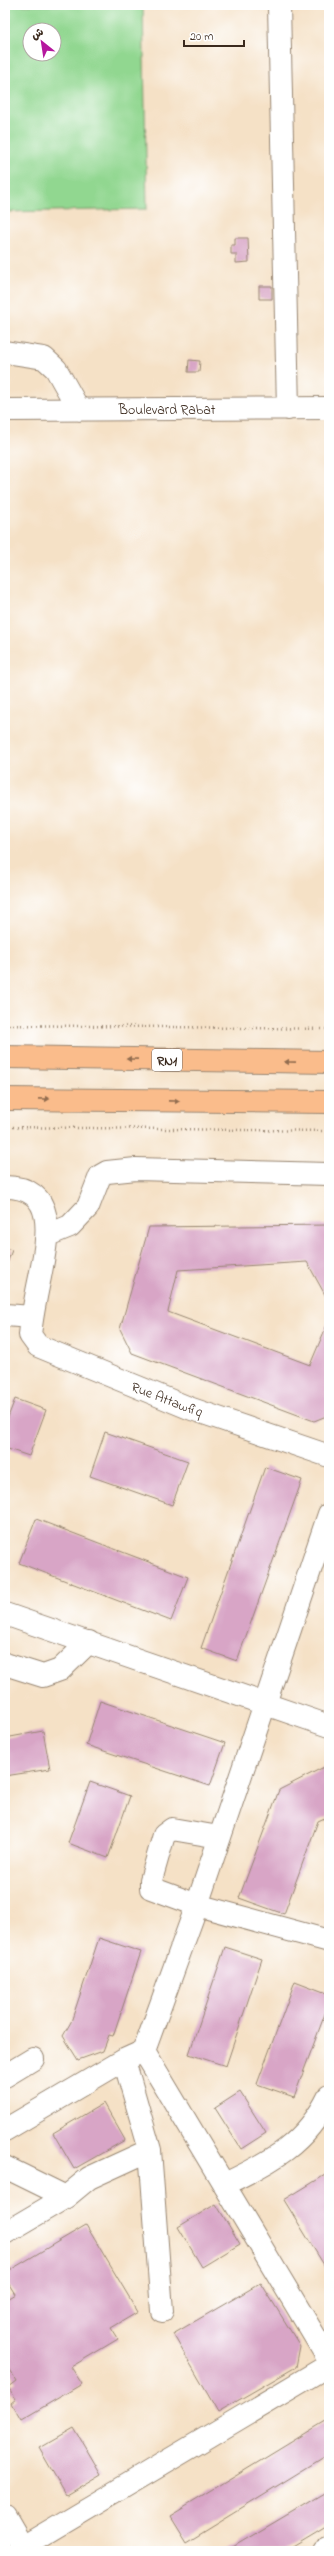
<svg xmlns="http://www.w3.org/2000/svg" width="334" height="2556" font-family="'Indie Flower','Playpen Sans Arabic',sans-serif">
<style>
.green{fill:#91d790;stroke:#668057;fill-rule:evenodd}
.building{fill:#d8a5c6}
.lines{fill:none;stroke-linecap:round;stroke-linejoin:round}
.minor-casing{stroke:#988672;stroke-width:24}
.highway-casing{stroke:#988672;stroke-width:24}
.path{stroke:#988672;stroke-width:2.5;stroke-dasharray:1 3;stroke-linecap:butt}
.minor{stroke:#fff;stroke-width:22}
.highway{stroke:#fabc8b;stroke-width:22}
.oneway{fill:#916c4f}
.labels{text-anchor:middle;stroke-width:3;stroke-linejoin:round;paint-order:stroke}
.shield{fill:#fff;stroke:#766a62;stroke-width:1}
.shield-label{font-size:13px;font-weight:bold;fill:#3b2a1e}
.street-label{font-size:14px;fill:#3b2a1e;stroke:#fff}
</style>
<rect width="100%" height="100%" fill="#fff"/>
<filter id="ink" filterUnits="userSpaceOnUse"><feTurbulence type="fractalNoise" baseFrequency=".025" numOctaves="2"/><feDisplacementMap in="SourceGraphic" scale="8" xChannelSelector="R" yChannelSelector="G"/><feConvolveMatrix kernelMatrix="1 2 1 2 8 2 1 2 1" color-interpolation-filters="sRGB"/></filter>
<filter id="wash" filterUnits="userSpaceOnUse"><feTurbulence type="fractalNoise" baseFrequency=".012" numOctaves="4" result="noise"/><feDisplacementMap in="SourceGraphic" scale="16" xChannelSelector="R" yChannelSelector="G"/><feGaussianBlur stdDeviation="0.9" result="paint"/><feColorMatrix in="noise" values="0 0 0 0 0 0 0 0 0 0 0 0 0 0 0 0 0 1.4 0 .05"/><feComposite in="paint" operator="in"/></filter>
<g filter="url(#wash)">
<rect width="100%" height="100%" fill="#f5e1c6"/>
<path class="green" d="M5 5H143L147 209 5 212ZM30 30H54V54H30Z"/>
<g id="blocks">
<path class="building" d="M235 238H248L249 262 236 263V254H231V245H235Z
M259 286H272V299H259Z
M189 360 200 361 199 372H188Z
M329 1225V1302L307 1262 178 1270 168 1312 310 1365 329 1320V1415L314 1421 132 1353 120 1329 149 1227Z
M5 1248 12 1250 5 1269Z
M15 1399 46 1410 29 1456 5 1448V1425Z
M105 1432 188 1461 172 1505 90 1476Z
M265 1467 302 1480 237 1661 201 1648Z
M36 1519 188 1577 171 1621 19 1563Z
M100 1701 225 1743 210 1786 86 1745Z
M43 1731 50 1769 5 1776V1738Z
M324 1767 329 1769V1816L318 1821 284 1914 239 1898 279 1790Z
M90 1782 130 1796 108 1858 68 1843Z
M99 1938 141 1952 113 2036 109 2035 103 2051 78 2060 63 2036 71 2022Z
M225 1947 262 1959 226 2066 189 2054Z
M295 1981 329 1994V2003L294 2097 257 2084Z
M240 2092 266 2133 241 2149 215 2108Z
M104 2103 125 2140 74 2169 53 2133Z
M325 2175 329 2183V2273L284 2200Z
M216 2204 240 2244 202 2267 178 2227Z
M86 2225 138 2312 111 2328 118 2339 71 2367 82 2384 21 2420 11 2403 16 2399 8 2387 16 2381 5 2363V2300L15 2294 5 2278V2273Z
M261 2283 300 2346 296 2367 218 2412 173 2334Z
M329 2419V2454L186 2542 170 2516Z
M74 2428 101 2474 66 2495 39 2448Z
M329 2490V2525L321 2530 286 2551H226Z"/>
</g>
</g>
<g filter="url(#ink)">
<use href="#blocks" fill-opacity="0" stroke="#988672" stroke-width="1"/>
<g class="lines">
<defs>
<path id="minor" d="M279 5 288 409
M5 352 44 358 56 369 79 410
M5 410 329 408
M5 1187C60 1187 47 1240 40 1277 36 1296 32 1315 30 1335L38 1346 189 1408 329 1456
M48 1235 70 1226 88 1207 100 1176 107 1172 136 1169 329 1174
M5 1315 32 1317
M5 1614 329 1726
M5 1664 43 1676 60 1670 89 1642
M219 1837 172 1829 164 1835 151 1880V1888L197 1905 329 1941
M144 2051 329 2360
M124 2060 150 2150 162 2311
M5 2076 33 2059
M5 2130 124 2060 144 2051 197 1905 329 1514
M5 2167 66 2197 89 2178 150 2150
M225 2184C271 2162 306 2144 329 2096
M5 2233 66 2197
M5 2517 23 2548
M16 2551 329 2365
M325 2551 329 2549"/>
<path id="highway" d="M5 1057 329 1062
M5 1099 329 1102"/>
</defs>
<use href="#minor" class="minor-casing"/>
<use href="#highway" class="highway-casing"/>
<path class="path" d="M5 1025 329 1029
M5 1127 329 1131"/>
<use href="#minor" class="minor"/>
<use href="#highway" class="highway"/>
</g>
<defs><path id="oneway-solid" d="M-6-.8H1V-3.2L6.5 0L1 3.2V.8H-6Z"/></defs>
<g class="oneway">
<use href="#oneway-solid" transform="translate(132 1059) rotate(-179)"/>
<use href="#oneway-solid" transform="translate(290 1062) rotate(-179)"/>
<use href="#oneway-solid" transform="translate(44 1099) rotate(1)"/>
<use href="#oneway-solid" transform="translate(174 1101) rotate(1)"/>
</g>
</g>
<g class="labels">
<rect class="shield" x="152" y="1049" width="30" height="22" rx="3"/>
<g class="shield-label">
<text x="167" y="1065">RN1</text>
</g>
<g class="street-label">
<text x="167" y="414">Boulevard Rabat</text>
<text transform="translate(167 1399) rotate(21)" y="5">Rue Attawfiq</text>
</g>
</g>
<rect width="334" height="2556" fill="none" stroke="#fff" stroke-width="20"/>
<g transform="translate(42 42) rotate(330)"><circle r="19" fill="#ffffff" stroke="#b1aaa5"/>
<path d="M0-3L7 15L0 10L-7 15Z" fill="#b5179e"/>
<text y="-6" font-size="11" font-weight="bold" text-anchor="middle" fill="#3b2a1e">ش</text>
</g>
<path d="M184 40v6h60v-6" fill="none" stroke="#3b2a1e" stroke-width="2"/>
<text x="190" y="40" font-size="12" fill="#3b2a1e" stroke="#ffffff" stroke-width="3" paint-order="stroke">20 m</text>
</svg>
